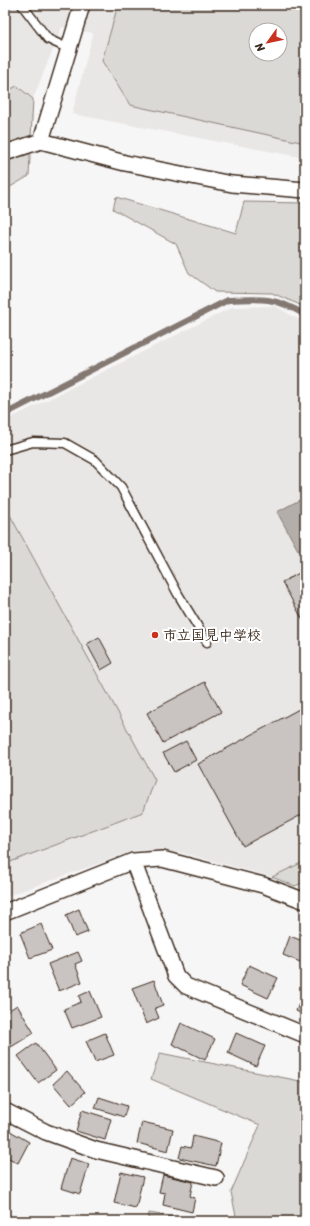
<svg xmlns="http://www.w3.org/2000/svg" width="310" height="1226" font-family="Sriracha,'Klee One',sans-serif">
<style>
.built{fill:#e9e7e6;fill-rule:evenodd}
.green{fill:#dbd9d6;stroke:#8b827a;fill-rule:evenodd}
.water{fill:#b4aeaa;stroke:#847972}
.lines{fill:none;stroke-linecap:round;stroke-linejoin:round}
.stream{stroke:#847972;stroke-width:6}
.building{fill:#c9c3c1;stroke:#3b2a1e}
.service-casing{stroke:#3b2a1e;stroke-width:11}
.minor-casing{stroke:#3b2a1e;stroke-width:18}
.service{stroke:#fff;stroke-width:8}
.minor{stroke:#fff;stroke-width:15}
.poi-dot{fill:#c8321e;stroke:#fff;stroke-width:1.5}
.labels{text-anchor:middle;stroke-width:4;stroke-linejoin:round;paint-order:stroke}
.poi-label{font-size:14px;font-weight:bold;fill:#3b2a1e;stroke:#fff;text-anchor:start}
</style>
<rect width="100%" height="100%" fill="#f7f6f6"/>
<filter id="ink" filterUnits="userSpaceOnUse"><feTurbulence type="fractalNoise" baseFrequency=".025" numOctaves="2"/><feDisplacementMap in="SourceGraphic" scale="8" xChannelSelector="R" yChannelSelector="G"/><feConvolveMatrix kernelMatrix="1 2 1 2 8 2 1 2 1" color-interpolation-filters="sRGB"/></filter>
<g filter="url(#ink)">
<path class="built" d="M5 5H305V158L72 114 93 33 62 27 33 99 5 119ZM256 30H280V54H256Z
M275 306 305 323V861L272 877 182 853 136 850 5 897V421L232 307Z"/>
<path class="green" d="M118 5H305V143L130 105 102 61ZM256 30H280V54H256Z
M17 86 33 99 29 176 5 190V92Z
M116 197 236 233 244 202 305 203V307L272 293 215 292 189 273 176 244 113 209Z
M5 506 155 780 143 812 5 864Z
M305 861V882L295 886 272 877Z
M160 1053 305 1082V1221H237L231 1192 260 1125 151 1079Z
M149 1213 197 1221H148Z"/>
<path class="water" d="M305 497V546L298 550 277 512Z"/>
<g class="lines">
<path class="stream" d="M5 414 228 300C261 298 276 297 305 315"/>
</g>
<path class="building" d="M305 570V624L282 582Z
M99 637 113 663 101 670 87 644Z
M205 682 221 712 163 743 147 713Z
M299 709 305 720V813L243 846 198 764Z
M186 741 196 760 174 772 163 753Z
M79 909 88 932 75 937 66 915Z
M41 924 52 950 30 958 20 933Z
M290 936 305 942V964L283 955Z
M78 952 82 961 75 964 82 982 59 991 48 964Z
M249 965 278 978 268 998 240 985Z
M154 980 163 1005 155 1008 159 1018 146 1024 132 988Z
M305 989V1015L296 1011Z
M90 991 101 1017 72 1028 64 1009 81 1002 79 996Z
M17 1005 34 1033 11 1047 5 1038V1013Z
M181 1023 215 1039 205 1060 172 1044Z
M105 1033 114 1055 95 1062 86 1041Z
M236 1033 265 1046 256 1066 228 1053Z
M36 1043 56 1070 38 1083 18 1056Z
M67 1071 85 1092 71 1105 53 1084Z
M99 1097 127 1106 124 1117 95 1108Z
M82 1110 111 1119 105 1140 76 1131Z
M142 1122 173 1129 168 1151 137 1143Z
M5 1128 29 1142 18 1163 5 1156Z
M193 1136 221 1143 216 1166 179 1158 182 1146 191 1148Z
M70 1158 89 1164 80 1194 61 1188Z
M121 1172 143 1177 136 1208 114 1203Z
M163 1175 193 1182 190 1196 195 1198 192 1212 163 1205 165 1193 159 1192Z"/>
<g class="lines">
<defs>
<path id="service" d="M22 5 48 39 69 49
M5 450 33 442 65 443 95 460 121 487 178 594 207 642"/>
<path id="minor" d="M41 141 82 5
M5 153 41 141 125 163 232 184 305 190
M133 861 176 976 186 986 305 1035
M5 912 133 861 162 859 263 885 305 901
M5 1111 46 1132 96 1150 216 1178"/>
</defs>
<use href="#service" class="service-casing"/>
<use href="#minor" class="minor-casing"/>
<use href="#service" class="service"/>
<use href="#minor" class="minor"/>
</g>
</g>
<circle class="poi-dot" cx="155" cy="635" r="4"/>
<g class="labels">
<g class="poi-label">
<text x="163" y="640">市立国見中学校</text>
</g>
</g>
<rect width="310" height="1226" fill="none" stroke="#fff" stroke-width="20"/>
<rect x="10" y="10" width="290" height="1206" fill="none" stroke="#3b2a1e" stroke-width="1.5" filter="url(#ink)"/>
<g transform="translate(268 42) rotate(237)"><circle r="19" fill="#ffffff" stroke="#b1aaa5"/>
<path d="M0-3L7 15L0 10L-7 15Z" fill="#c8321e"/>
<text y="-6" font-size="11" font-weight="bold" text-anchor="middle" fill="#3b2a1e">N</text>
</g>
</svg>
